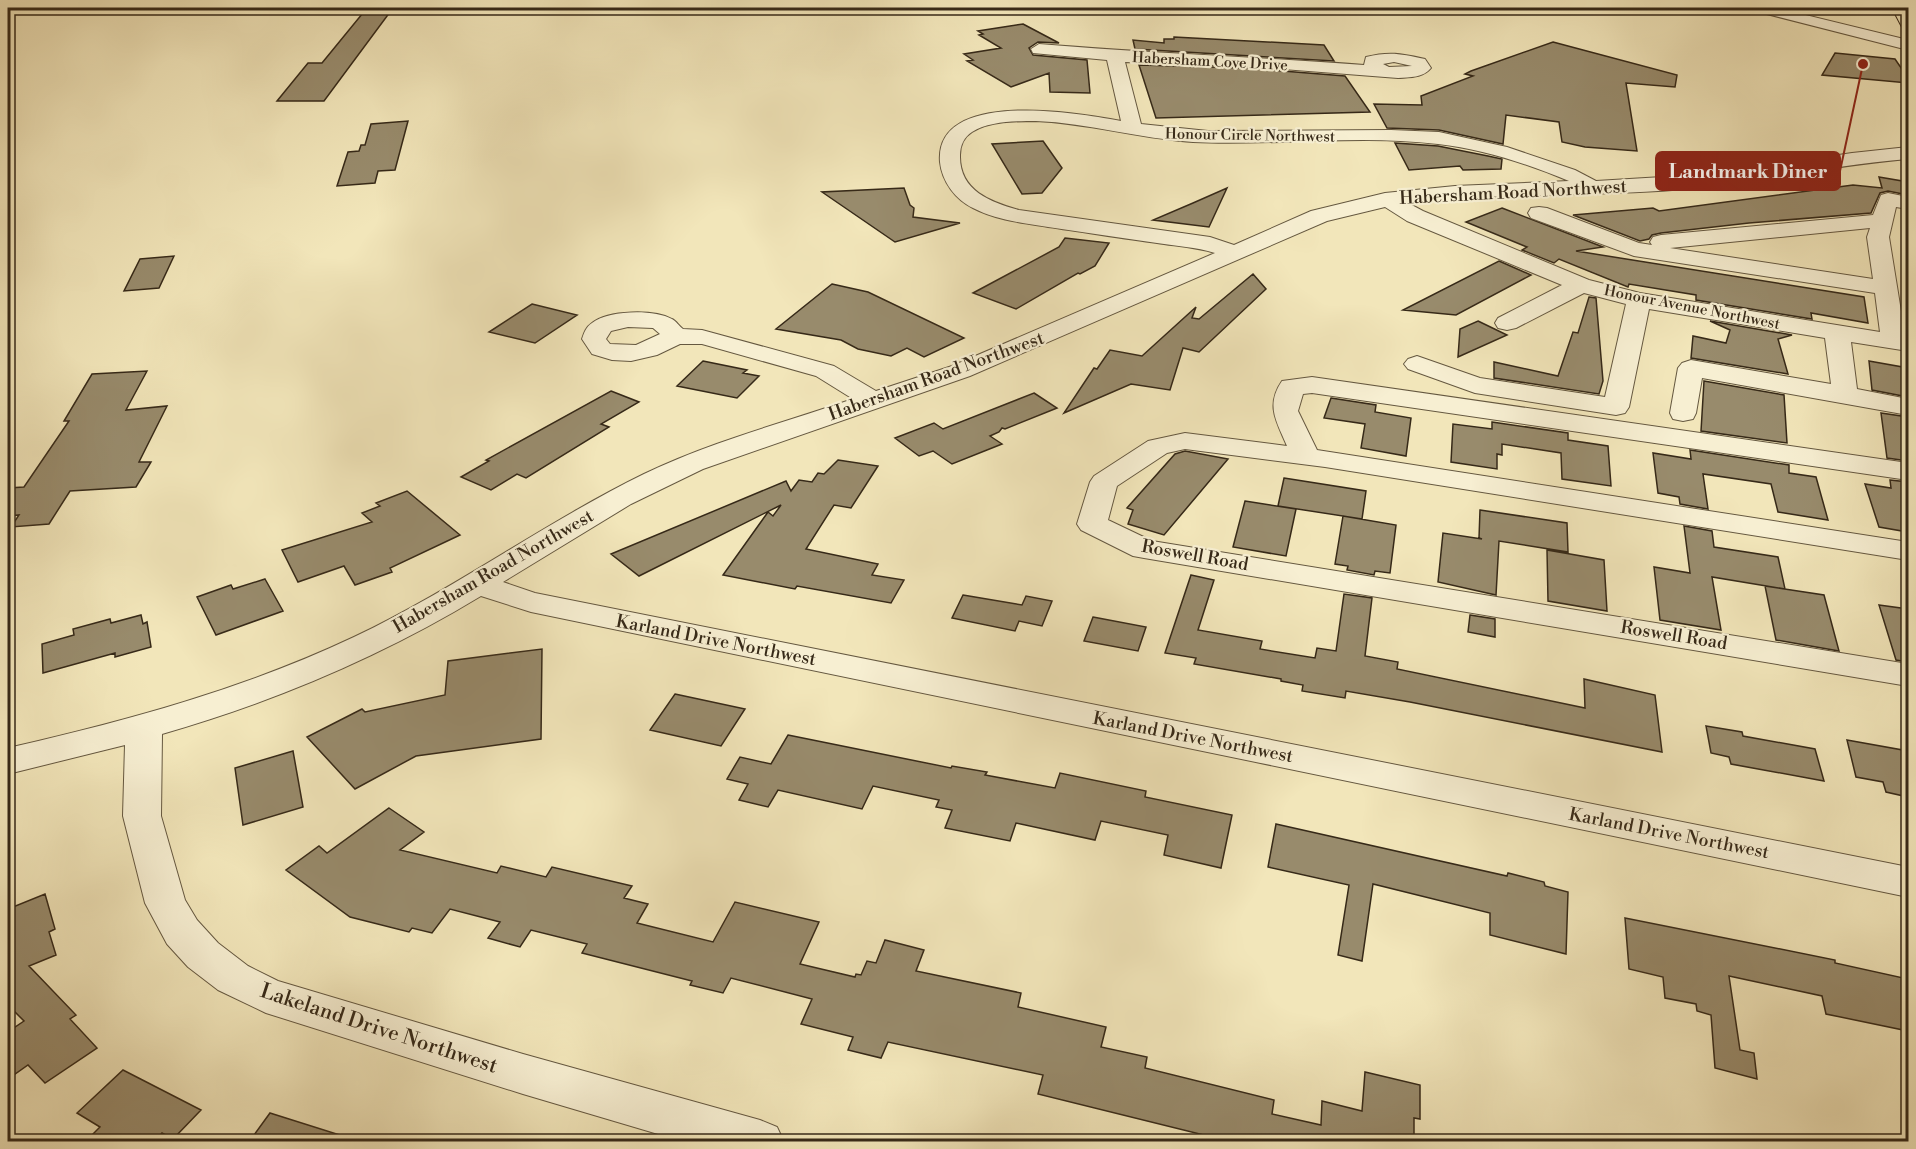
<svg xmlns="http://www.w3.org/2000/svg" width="1916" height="1149" font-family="'Libre Bodoni',serif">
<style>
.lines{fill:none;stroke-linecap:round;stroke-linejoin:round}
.stream{stroke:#807458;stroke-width:5}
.building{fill:#988b6c;stroke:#362918;stroke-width:1.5}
.minor-casing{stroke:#655840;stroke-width:2}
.major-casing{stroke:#362918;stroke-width:2}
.minor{fill:#f7efd2;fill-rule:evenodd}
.major{fill:#f2e6ba;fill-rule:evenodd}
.labels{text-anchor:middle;stroke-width:4.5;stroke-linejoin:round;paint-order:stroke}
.far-street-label{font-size:15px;fill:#362918;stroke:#f7efd2}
.street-label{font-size:18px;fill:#362918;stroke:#f7efd2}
.near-street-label{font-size:21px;fill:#362918;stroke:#f7efd2}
.leader{fill:none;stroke:#8f2418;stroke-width:2}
.callout-dot{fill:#8f2418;stroke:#f7efd2;stroke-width:2}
.callout{fill:#8f2418;stroke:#8f2418;stroke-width:2}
.callout-label{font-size:20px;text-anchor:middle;font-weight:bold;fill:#fff}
</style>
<rect width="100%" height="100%" fill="#f2e6ba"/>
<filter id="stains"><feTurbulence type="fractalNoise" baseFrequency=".00333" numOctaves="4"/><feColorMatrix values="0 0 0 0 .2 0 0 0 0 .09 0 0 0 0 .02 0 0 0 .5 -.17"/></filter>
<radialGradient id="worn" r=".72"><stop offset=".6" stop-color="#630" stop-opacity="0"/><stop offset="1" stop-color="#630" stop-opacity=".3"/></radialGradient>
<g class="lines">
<path class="stream" d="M8 12 26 8"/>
</g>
<path class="building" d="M367 8H393L324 101H277L308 63H322Z
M1023 24 1059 43 1038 42 1029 48 1033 55 1087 60 1090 93 1050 92 1049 73 1011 87 967 61 973 60 964 54 1001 48 979 35 983 34 978 31Z
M1174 37 1324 45 1334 61 1135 49 1133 40 1164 43V39H1174Z
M1553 42 1677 75 1675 87 1626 83 1637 151 1585 147 1562 142 1559 122 1506 115 1503 144 1439 130 1387 128 1374 104 1422 105 1421 96 1473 76 1465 74 1471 71Z
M1835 53 1895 59 1908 78V83L1822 75Z
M1139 65 1246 68 1345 76 1370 112 1156 118Z
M408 121 395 170 378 171 375 183 337 186 348 152 359 151 361 145H365L371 124Z
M1043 141 1062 168 1042 193 1022 194 992 144Z
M1395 143 1438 146 1488 156 1502 159 1501 169 1463 170 1460 166 1409 170Z
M1879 177 1908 182V195L1888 191 1880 193 1871 213 1749 223 1661 233 1652 235 1649 239 1640 241 1573 215 1653 208 1659 211 1853 185 1882 188Z
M904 188 910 205 914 208 913 217 960 223 895 242 822 192Z
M1227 188 1209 227 1153 220 1193 203Z
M1502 208 1603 247 1576 251 1864 297 1868 323 1811 313 1812 319 1696 300V295L1629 284 1628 287 1559 259 1554 263 1522 250 1527 247 1466 222Z
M1065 238 1109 243 1095 266 1080 274 1078 273 1016 309 973 293 1059 247Z
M174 256 159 288 124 291 140 259Z
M1499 261 1531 275 1456 315 1403 310Z
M1253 274 1266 289 1199 352 1183 348 1170 390 1131 384 1064 413 1094 368 1097 369 1110 350 1142 356 1196 307 1192 318 1199 319Z
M832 284 868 292 964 338 924 357 907 348 891 356 858 349 841 340 776 329Z
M1589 297 1596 298 1603 381 1599 394 1494 378V362L1558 376 1573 332 1578 333Z
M532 304 577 315 535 343 489 332Z
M1478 321 1507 335 1458 357 1460 329Z
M1710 321 1792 335 1778 339 1788 374 1691 358 1693 336 1726 343 1730 330Z
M703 361 747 370 743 373 759 376 737 398 677 386Z
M1869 361 1908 368V397L1872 390Z
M147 371 126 410 167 406 139 462H151L136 487 70 491 49 524 11 527 19 515 8 516V488L24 487 69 421H64L92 374Z
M1704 381 1784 395 1787 443 1701 431Z
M611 391 639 402 601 424 609 427 526 478 517 474 491 490 461 477 489 461 486 460Z
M1034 393 1057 408 1005 429 1002 428 999 432 990 436 1002 444 952 464 933 451 919 456 895 438 934 423 943 429Z
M1331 398 1376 405 1375 412 1411 418 1406 456 1361 448 1365 424 1324 418Z
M1881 413 1908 417V461L1887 458Z
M1492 422 1568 433V440L1608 446 1611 486 1562 479 1561 453 1502 444V455L1497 454V469L1451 462 1453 424 1492 429Z
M1690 450 1789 465V473L1816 477 1828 520 1778 512 1771 484 1703 474 1708 509 1680 504 1679 497 1658 493 1653 453 1691 459Z
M1185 451 1228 459 1164 535 1128 524 1133 510 1127 508 1175 454Z
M838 460 878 466 851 508 834 505 806 549 878 564 872 575 904 580 891 603 797 586 795 589 723 575 768 512 773 516 781 505 639 576 611 554 786 481 791 491 799 480 812 482 818 473 824 474Z
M1284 478 1366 491 1362 519 1278 506Z
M1890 480 1908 482V532L1879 527 1865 484 1891 488Z
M407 491 460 535 390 568 392 572 355 585 344 566 298 582 282 550 372 522 362 513 380 506 376 503Z
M1245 501 1296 509 1286 556 1233 547Z
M1480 510 1567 523 1568 552 1499 541 1496 595 1438 582 1443 533 1482 539 1479 538Z
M1343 516 1396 525 1390 573 1375 571 1374 575 1347 570 1348 566 1335 564Z
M1684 526 1712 531 1714 547 1778 557 1785 589 1712 577 1721 630 1660 620 1654 567 1690 573Z
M1547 550 1604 560 1607 611 1548 601Z
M1191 575 1214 580 1198 630 1262 641 1260 649 1315 658 1317 648 1336 651 1344 594 1372 598 1365 656 1398 662 1397 669 1585 708 1584 679 1655 695 1662 752 1410 702 1346 691 1345 698 1302 691 1303 685 1281 681V679L1194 664 1196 658 1165 653Z
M265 579 283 611 216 635 197 597 231 585 233 589Z
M1765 586 1824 595 1839 651 1776 640Z
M963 595 1022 605 1026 596 1052 601 1042 626 1019 621 1015 631 952 618Z
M1879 605 1908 609V662L1896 660Z
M141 615 143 624 147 622 151 647 115 657V653L43 673 42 644 74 635 73 629 110 619 111 623Z
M1470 615 1495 619V637L1468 632Z
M1093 617 1146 627 1138 651 1084 641Z
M542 649 541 739 416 756 355 789 307 737 362 709 365 712 445 695 448 661Z
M675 694 745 709 721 746 650 730Z
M1706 726 1742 732 1743 736 1815 749 1824 781 1731 764 1729 757 1711 753Z
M788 735 951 768 952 766 987 772 985 775 1055 788 1060 773 1146 791 1145 797 1232 815 1221 868 1164 855 1168 835 1101 821 1095 840 1016 823 1010 841 945 828 952 810 936 807 939 800 873 786 862 809 778 790 768 807 739 800 748 784 727 779 740 757 771 764Z
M1847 740 1908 751V797L1886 792 1883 782 1856 777Z
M293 751 303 807 243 825 235 768Z
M389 808 424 832 400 850 497 873 501 866 546 877 552 867 632 886 624 898 648 904 637 923 713 942 735 902 819 922 800 964 855 977 856 974 861 975 867 961 876 963 885 940 924 950 916 971 1021 993 1018 1007 1106 1027 1101 1047 1147 1057 1145 1068 1274 1100 1272 1114 1321 1125 1322 1101 1362 1111 1365 1072 1420 1085V1119L1414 1118V1142H1232L1038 1094 1043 1075 888 1042 881 1058 848 1050 853 1037 801 1024 812 999 731 978 723 993 690 985 692 981 582 953 587 944 531 930 520 947 488 938 500 922 450 909 432 933 412 928 409 932 350 917 286 870 319 846 327 853Z
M1276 824 1507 876 1508 873 1544 882 1545 886 1568 892 1566 954 1490 935V913L1373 884 1362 961 1338 955 1349 885 1268 867Z
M45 894 55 929 49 932 56 955 29 966 76 1015 70 1019 97 1048 45 1083 28 1065 8 1079V1032L24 1021 8 1005V909Z
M1625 918 1835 960V963L1908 979V1031L1826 1014 1822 996 1729 976 1740 1050 1754 1053 1757 1079 1715 1068 1711 1015 1697 1011 1696 1004 1665 998 1663 977 1629 969Z
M123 1070 201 1110 173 1139 162 1133 154 1142H85L100 1127 77 1113Z
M270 1113 343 1136 342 1142H249Z"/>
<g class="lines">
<defs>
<path id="minor" d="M1752 8H1777L1908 40V50L1755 11Z
M1039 44C1147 53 1256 57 1364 65L1366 57C1390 51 1402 54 1425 59L1431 68C1423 78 1410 77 1398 78L1246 66 1125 62 1141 124 1208 131 1391 130 1439 132 1507 147 1575 170 1596 181 1712 174 1852 153 1908 147V159C1833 165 1761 182 1686 189 1594 197 1501 192 1408 203L1423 211 1589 280 1640 293 1880 332 1875 293 1634 256 1531 218 1528 213 1531 208 1539 207 1547 208 1639 243 1652 245 1650 242 1653 237 1661 235 1873 215 1881 195 1888 193 1908 197V209L1896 207 1889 237 1905 336 1908 337V351L1851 342 1857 389 1908 399V415L1702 378 1696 413 1693 419 1683 421 1673 419 1670 413 1678 368 1682 363 1691 360 1831 384 1825 338 1649 309 1629 407 1625 413 1616 415 1475 393 1408 369 1404 364 1408 359 1417 356 1480 378 1605 397 1626 304 1584 293 1516 328 1507 330 1498 328 1495 323 1498 318 1562 285 1407 221 1385 207 1327 221 970 376 703 469 631 504 503 582 535 593 1908 867V897L531 612 481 596C382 656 274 702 162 734L161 816 185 900 197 920 218 943 248 966 278 981 523 1054 760 1120 777 1127 784 1142H685L523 1094 266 1013 218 990 188 967 167 944 145 903 123 816 125 745 8 774V748C126 721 244 689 354 637 455 589 544 523 644 474 710 442 783 423 853 399L816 376 702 344H680L657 355 631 361 612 360 592 354 582 339C584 333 586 327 592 323 608 310 654 309 672 319 676 321 679 326 683 329L702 330 834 366 876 391 952 366 1215 253C1196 247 1176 246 1157 243 1120 238 1084 232 1048 227 1023 223 996 220 973 208 956 200 942 182 940 162 934 88 1080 113 1121 121L1107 60 1033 53 1031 49ZM1394 62 1412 66 1389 67 1383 64ZM1036 121C1089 123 1140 139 1193 142 1274 146 1358 134 1438 144 1483 149 1528 164 1569 181L1455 186 1385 193 1311 211 1234 245 1210 237 1019 210C991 202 959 191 960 155 960 146 964 137 972 132 989 121 1017 121 1036 121ZM1870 228 1867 237 1873 279 1670 248ZM628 327 653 328 660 334 636 345 610 344 606 339 611 331Z
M1312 377 1908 463V480L1312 393 1303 394 1298 411 1317 450 1908 542V560L1325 467 1185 449 1167 453 1117 486 1108 520 1152 541 1908 664V686L1144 558 1133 556 1081 530 1077 524 1090 482 1094 476 1148 441 1185 433 1287 446C1277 422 1265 406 1282 381Z"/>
<path id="major" d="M1892 8H1908V28L1902 27Z"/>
</defs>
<use href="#minor" class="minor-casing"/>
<use href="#major" class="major-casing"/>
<use href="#minor" class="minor"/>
<use href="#major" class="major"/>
</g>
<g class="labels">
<g class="far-street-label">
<text transform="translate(1210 61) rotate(3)" y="5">Habersham Cove Drive</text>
<text transform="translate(1250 135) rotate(1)" y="5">Honour Circle Northwest</text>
<text transform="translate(1692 307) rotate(11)" y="5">Honour Avenue Northwest</text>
</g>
<g class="street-label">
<text transform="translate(1513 192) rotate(-3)" y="6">Habersham Road Northwest</text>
<text transform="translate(936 376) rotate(-20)" y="6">Habersham Road Northwest</text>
<text transform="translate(1195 555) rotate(10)" y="6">Roswell Road</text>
<text transform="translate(493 571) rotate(-30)" y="6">Habersham Road Northwest</text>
<text transform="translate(1674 635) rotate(9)" y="6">Roswell Road</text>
<text transform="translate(716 640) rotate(11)" y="6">Karland Drive Northwest</text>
<text transform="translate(1193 737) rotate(11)" y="6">Karland Drive Northwest</text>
<text transform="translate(1669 833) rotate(11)" y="6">Karland Drive Northwest</text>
</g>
<g class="near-street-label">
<text transform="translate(379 1028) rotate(18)" y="7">Lakeland Drive Northwest</text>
</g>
</g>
<path class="leader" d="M1863 64L1840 171"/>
<circle class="callout-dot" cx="1863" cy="64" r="6"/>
<rect class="callout" x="1656" y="152" width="184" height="38" rx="6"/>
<g class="callout-label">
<text x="1748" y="178">Landmark Diner</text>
</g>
<rect width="1916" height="1149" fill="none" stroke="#f2e6ba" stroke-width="30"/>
<rect x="9" y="9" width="1898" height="1131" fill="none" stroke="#362918" stroke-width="3"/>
<rect x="15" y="15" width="1886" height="1119" fill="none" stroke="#362918" stroke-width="1.5"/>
<rect width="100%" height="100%" filter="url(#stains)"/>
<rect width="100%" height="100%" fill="url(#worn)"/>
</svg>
